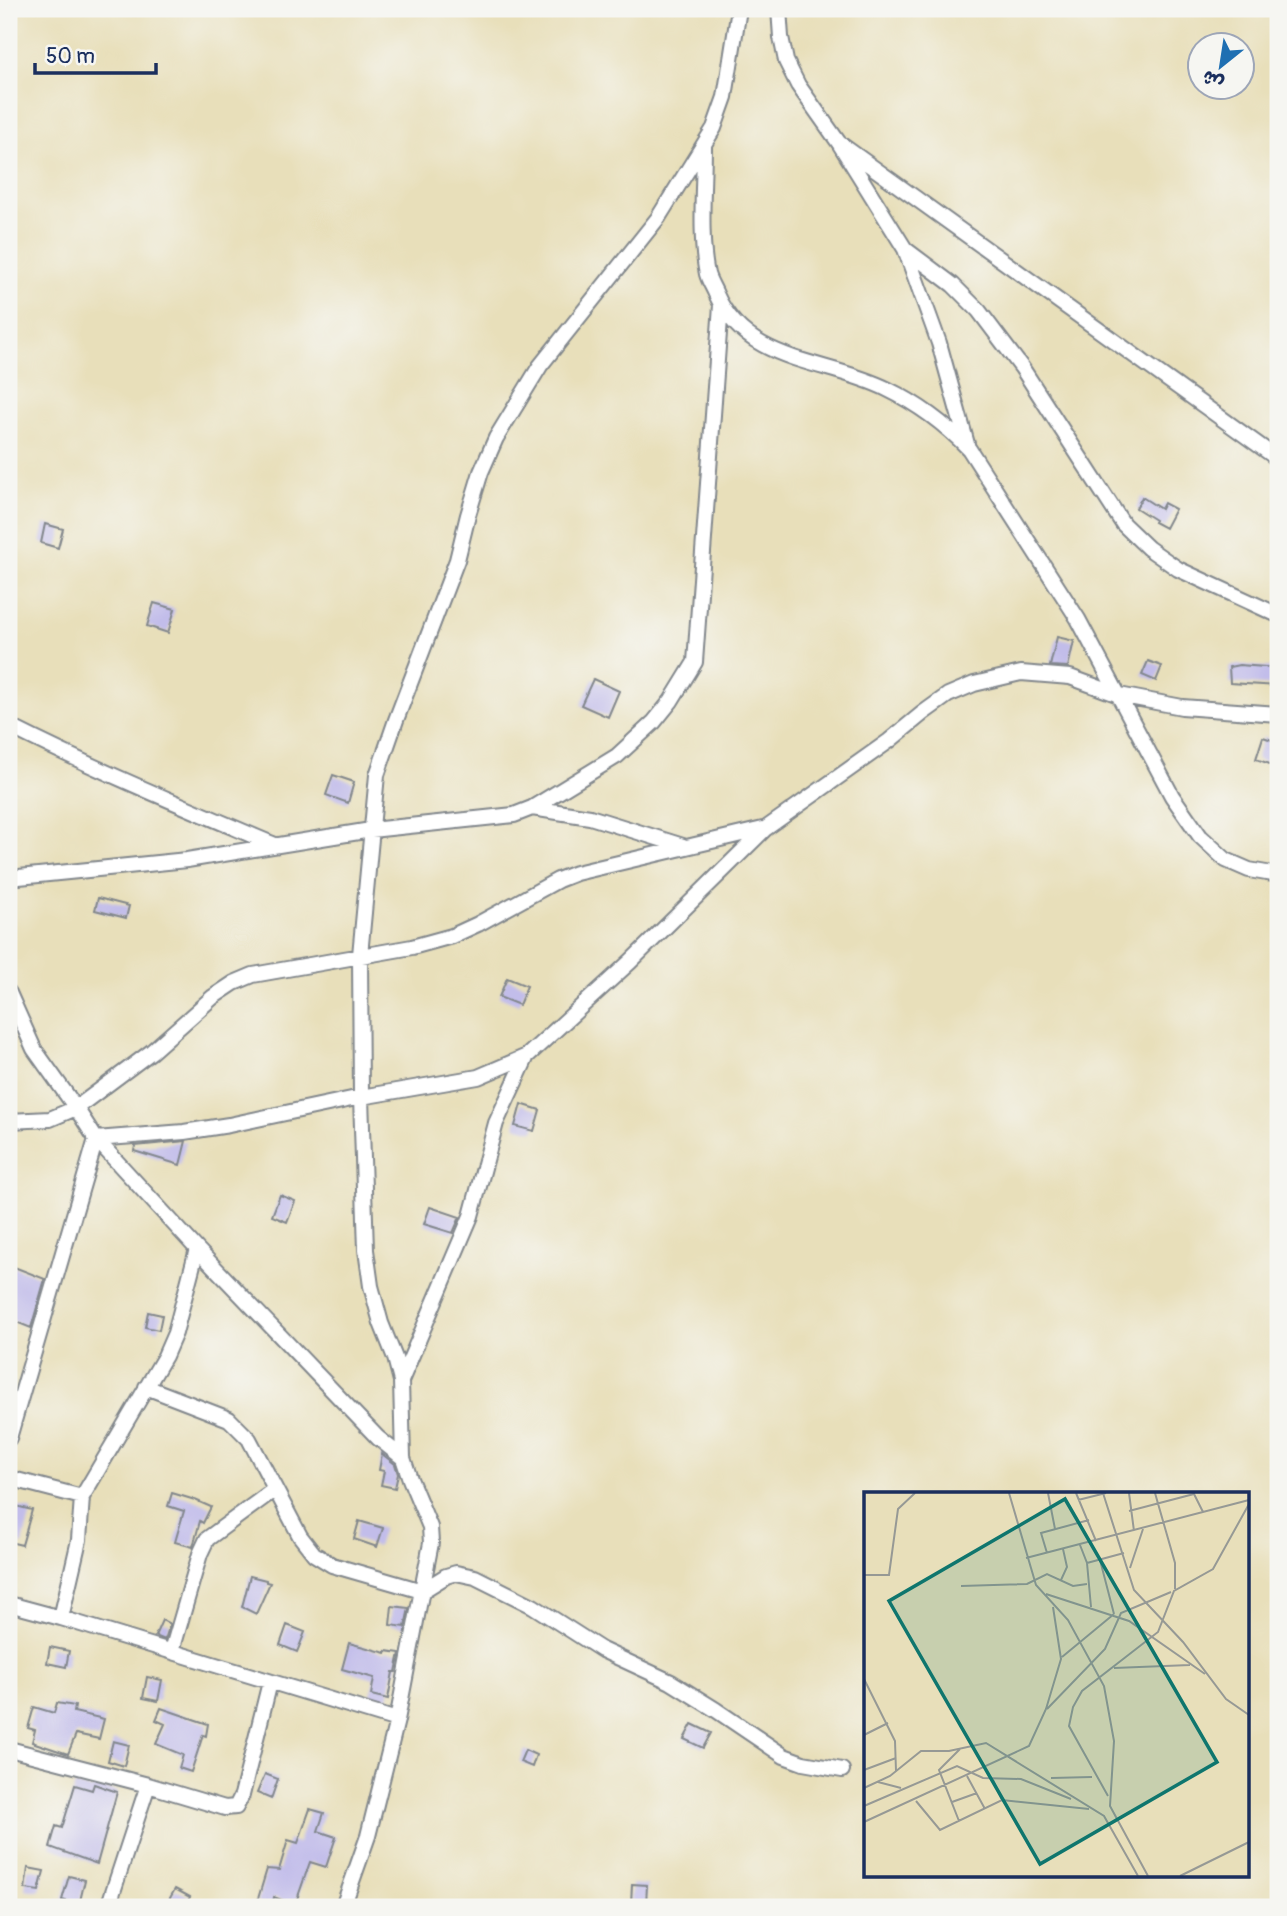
<svg xmlns="http://www.w3.org/2000/svg" width="1287" height="1916" font-family="Pangolin,'Playpen Sans Arabic',sans-serif">
<style>
.building{fill:#c2bdea}
.lines{fill:none;stroke-linecap:round;stroke-linejoin:round}
.minor-casing{stroke:#82878c;stroke-width:18}
.minor{stroke:#fff;stroke-width:14}
.inset-road{fill:none;stroke:#969995;stroke-width:2}
.view{fill:#0f766e;fill-opacity:0.15;stroke:#0f766e;stroke-width:3.5}
.inset-edge{fill:none;stroke:#1b2f5e;stroke-width:3.5}
</style>
<rect width="100%" height="100%" fill="#f6f6f2"/>
<filter id="ink" filterUnits="userSpaceOnUse"><feTurbulence type="fractalNoise" baseFrequency=".0143" numOctaves="2"/><feDisplacementMap in="SourceGraphic" scale="14" xChannelSelector="R" yChannelSelector="G"/><feConvolveMatrix kernelMatrix="1 2 1 2 8 2 1 2 1" color-interpolation-filters="sRGB"/></filter>
<filter id="wash" filterUnits="userSpaceOnUse"><feTurbulence type="fractalNoise" baseFrequency=".00686" numOctaves="4" result="noise"/><feDisplacementMap in="SourceGraphic" scale="28" xChannelSelector="R" yChannelSelector="G"/><feGaussianBlur stdDeviation="1.57" result="paint"/><feColorMatrix in="noise" values="0 0 0 0 0 0 0 0 0 0 0 0 0 0 0 0 0 1.4 0 .05"/><feComposite in="paint" operator="in"/></filter>
<g filter="url(#wash)">
<rect width="100%" height="100%" fill="#e8dfba"/>
<g id="blocks">
<path class="building" d="M1142 497 1161 509 1164 503 1175 509 1165 528 1154 522 1155 520 1136 508Z
M45 524 63 529 58 548 41 543Z
M154 603 175 609 168 633 147 626Z
M1057 637 1074 641 1068 667 1050 666Z
M1148 661 1162 666 1156 681 1142 675Z
M1239 665 1278 668V686L1230 683 1229 667Z
M593 679 619 691 608 717 581 705Z
M1263 737 1278 742V767L1256 759Z
M333 775 354 782 348 803 326 795Z
M98 898 129 906 126 918 95 910Z
M507 978 527 986 519 1005 499 997Z
M521 1104 540 1110 534 1131 515 1126Z
M186 1141 180 1165 134 1151 135 1146Z
M280 1195 295 1201 287 1222 272 1216Z
M430 1207 460 1217 453 1233 424 1224Z
M9 1265 45 1279 31 1328 9 1319Z
M148 1312 162 1315 159 1330 145 1327Z
M382 1454 395 1464 398 1474 395 1488 381 1485 384 1471 379 1470Z
M172 1493 195 1500 211 1507 203 1523 200 1521 193 1547 175 1542 184 1511 168 1506Z
M16 1506 32 1510 22 1545 9 1542V1534Z
M359 1521 383 1528 377 1547 354 1539Z
M250 1576 266 1580V1582L270 1583 256 1614 242 1607Z
M392 1606 409 1608 405 1627 390 1625Z
M162 1620 170 1624 165 1640 155 1636Z
M287 1625 305 1632 297 1652 280 1645Z
M349 1643 386 1653V1651L400 1653 396 1672H393L388 1699 371 1695 374 1678 342 1669Z
M50 1647 69 1651 66 1667 47 1663Z
M147 1677 162 1680 158 1701 143 1698Z
M57 1703 75 1706 74 1712 104 1719 99 1739 76 1734 68 1754 32 1742 35 1730 28 1728 34 1707 54 1713Z
M161 1708 208 1724 206 1736 203 1735 191 1772 179 1768 183 1755 156 1744 165 1724 156 1720Z
M692 1724 711 1733 703 1748 684 1739Z
M113 1741 129 1745 124 1766 108 1761Z
M525 1750 536 1755 532 1767 520 1762Z
M265 1774 278 1779 271 1799 257 1793Z
M94 1784 117 1792 97 1864 50 1847 56 1826 62 1828 75 1785 92 1790Z
M310 1809 324 1813 318 1831 336 1837 326 1867 310 1862 295 1905 274 1897 272 1907 257 1902 267 1869 279 1870 288 1840 298 1843Z
M28 1868 44 1871 39 1891 25 1889Z
M69 1876 85 1880 79 1905 62 1900Z
M632 1884 647 1885 646 1905 631 1904Z
M175 1889 190 1897 185 1907H165Z"/>
</g>
</g>
<g filter="url(#ink)">
<use href="#blocks" fill-opacity="0" stroke="#82878c" stroke-width="2"/>
<g class="lines">
<defs>
<path id="minor" d="M779 9 781 37 786 61 798 85 839 143 905 249 939 343 967 444
M839 143 1278 459
M704 146C704 185 699 236 707 274 709 281 713 287 716 294 747 365 827 359 887 389 918 404 945 424 969 449L1078 619 1172 796 1200 836 1226 860 1249 870 1278 875
M905 249 953 285 979 311 1022 368 1123 524 1148 548 1178 569 1278 615
M9 726C96 770 185 807 275 845
M532 808 590 817 683 846
M9 878 187 860 371 830 514 815 532 808 617 756 654 722 671 701 695 662 721 305
M9 993 34 1049 76 1108 96 1139 197 1249 378 1438 403 1458
M9 1121 50 1119 76 1108 151 1052 213 997 234 983 253 975 412 947 452 936 478 924 558 880 576 873 763 829
M96 1139 184 1132 229 1125 361 1097 478 1077 527 1056 630 962 765 829 889 741 923 713 948 695 974 684 1021 673 1070 677 1119 695 1182 707 1278 714
M401 1381 471 1216 496 1123 527 1056
M146 1387 229 1419 249 1439 300 1536 314 1554 332 1565 422 1591 446 1576 456 1573 475 1577 533 1606 602 1650 671 1682 716 1710 784 1756 803 1763 842 1770
M9 1438 96 1139
M9 1478 82 1497
M9 1604 61 1618 397 1720
M61 1618 79 1540 82 1497 165 1356 175 1333 197 1249
M172 1651 200 1554 207 1539 275 1489
M9 1749 148 1785 225 1808 236 1807 242 1795 270 1682
M108 1907 148 1785
M343 1907 368 1836 397 1720 431 1543 430 1527 410 1479 403 1458 401 1381 395 1358 381 1323 371 1286 366 1250 361 1097 360 955 377 775 396 720 457 560 468 515 481 472 496 438 540 366 658 218 714 128 725 97 739 9"/>
</defs>
<use href="#minor" class="minor-casing"/>
<use href="#minor" class="minor"/>
</g>
</g>
<g transform="translate(864 1492)">
<rect width="385" height="385" fill="#e8dfba"/>
<path class="inset-road" d="M145 1 172 93 204 128 240 194 250 249 246 314 284 384M184 1 191 37M212 1 232 49M239 1 270 98 319 150 362 207 385 223M265 1 270 39M291 1 311 71V97M214 8 242 1M265 19 330 2 339 20M216 53 223 71 227 115M183 61 177 41 225 28M162 66 385 8M236 68 250 122M223 71 260 61M266 76 279 37M0 83H25L34 17 51 1M197 88 203 75 199 57M97 94 163 92 183 82 209 94 223 92M182 102 265 129 341 182M198 165 250 122M250 176 326 173M0 187 31 249 32 279M183 217 241 157 257 121 307 100M0 243 24 231M0 278 32 266M103 284 121 317M187 286 228 285M129 288 138 308M14 290 37 296M0 296 26 284 57 259H85L122 251 240 324 274 384M244 304 205 234 209 215 218 199 294 140 310 99 349 77 385 12M52 309 76 338 138 308 225 317M88 310 113 301M0 314 93 274 119 286 157 287 207 307M95 329 75 278 96 257M0 330 165 254 182 217 197 167 189 115M316 384 385 350"/>
<path class="view" d="M201 7 353 270 176 372 25 109Z"/>
<rect width="385" height="385" class="inset-edge"/>
</g>
<rect width="1287" height="1916" fill="none" stroke="#f6f6f2" stroke-width="35"/>
<g transform="translate(1221 66) rotate(210)"><circle r="33" fill="#f6f6f2" stroke="#9ea6b7" stroke-width="2"/>
<path d="M0-5L12 26L0 18L-12 26Z" fill="#1f6fb2"/>
<text y="-10" font-size="19" font-weight="bold" text-anchor="middle" fill="#1b2f5e">ش</text>
</g>
<path d="M35 63v10h121v-10" fill="none" stroke="#1b2f5e" stroke-width="3.5"/>
<text x="46" y="63" font-size="21" fill="#1b2f5e" stroke="#f6f6f2" stroke-width="5" paint-order="stroke">50 m</text>
</svg>
